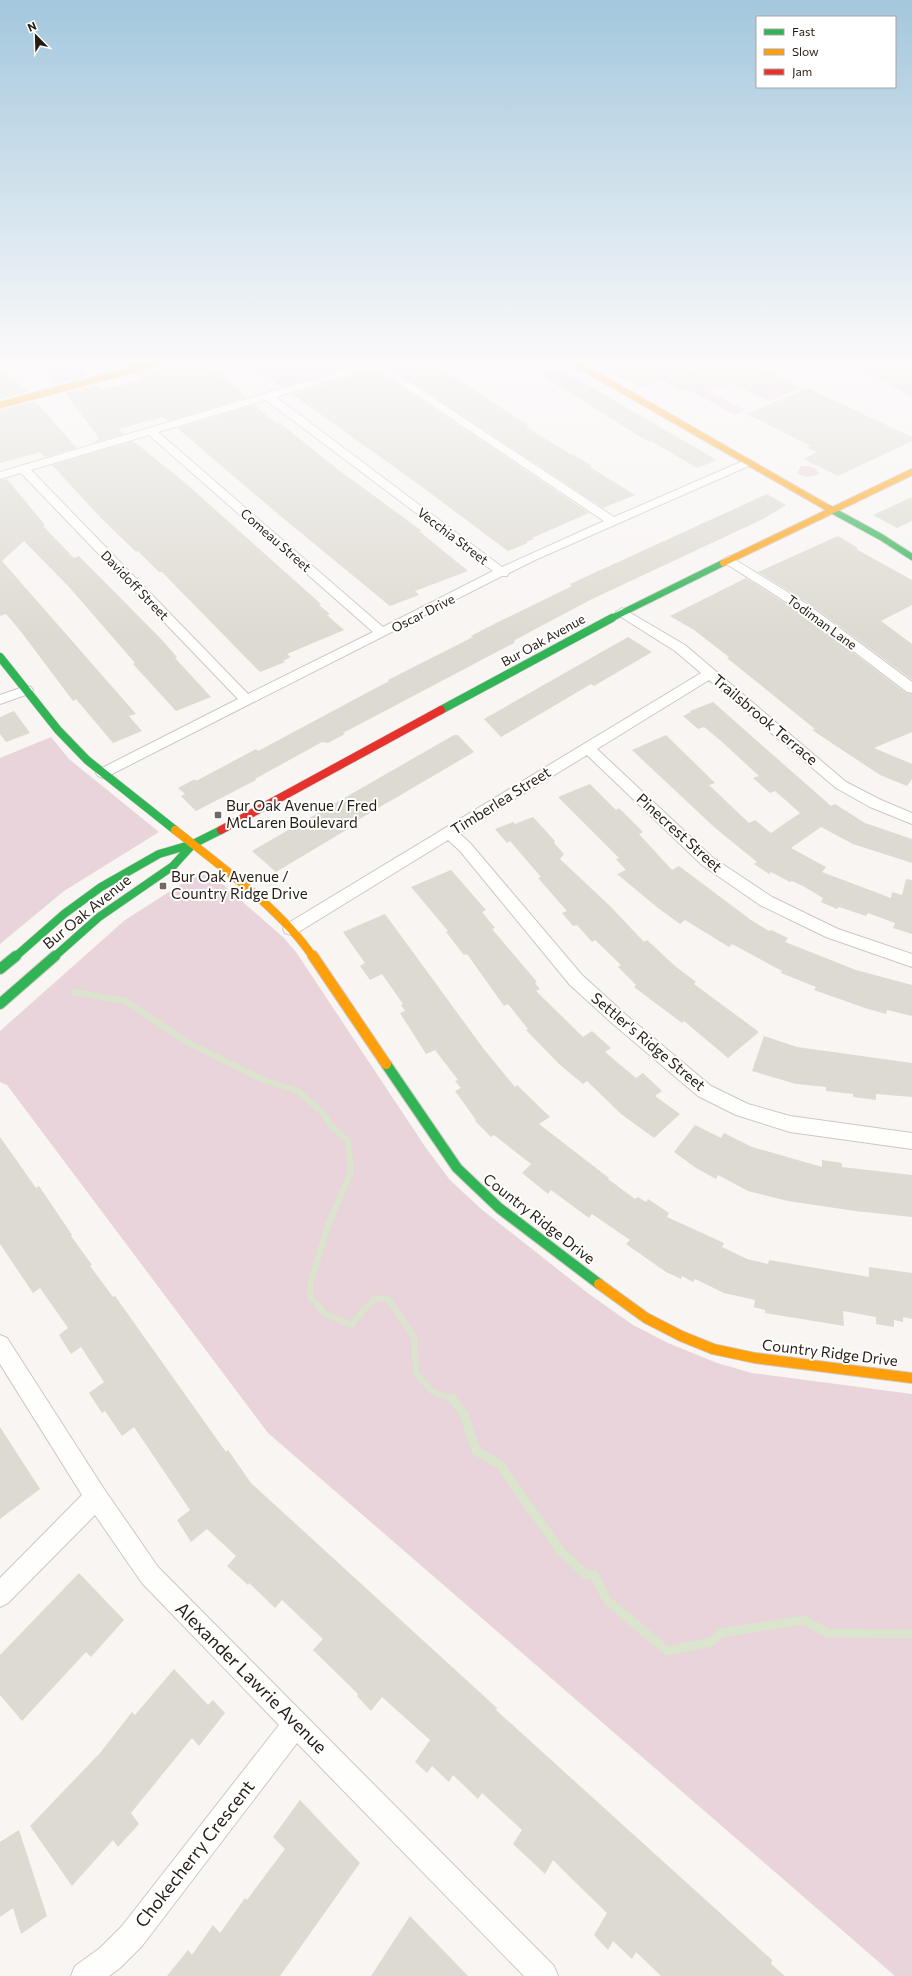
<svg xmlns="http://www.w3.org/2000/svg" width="912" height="1976" font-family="Commissioner,sans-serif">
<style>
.green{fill:#e8d4da}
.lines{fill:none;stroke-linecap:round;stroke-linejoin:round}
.stream-far1{stroke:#dbe4cc;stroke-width:6}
.stream{stroke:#dbe4cc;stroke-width:9}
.building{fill:#dddad1}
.street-casing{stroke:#cec7c2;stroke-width:2}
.fast-far2-casing{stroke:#cec7c2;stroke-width:8}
.fast-far1-casing{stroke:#cec7c2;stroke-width:9}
.fast-casing{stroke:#cec7c2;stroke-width:12}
.slow-far2-casing{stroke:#cec7c2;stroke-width:8}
.slow-far1-casing{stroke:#cec7c2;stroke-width:9}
.slow-casing{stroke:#cec7c2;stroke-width:12}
.jam-casing{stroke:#cec7c2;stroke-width:9}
.street{fill:#fefefd;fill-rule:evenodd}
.fast-far2{stroke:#30b455;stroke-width:6}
.fast-far1{stroke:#30b455;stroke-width:8}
.fast{stroke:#30b455;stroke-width:10}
.slow-far2{stroke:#ff9f0a;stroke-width:6}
.slow-far1{stroke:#ff9f0a;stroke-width:8}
.slow{stroke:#ff9f0a;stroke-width:10}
.jam{stroke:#e5322d;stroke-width:8}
.poi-dot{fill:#706861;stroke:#fff;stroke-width:1.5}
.labels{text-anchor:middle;stroke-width:4;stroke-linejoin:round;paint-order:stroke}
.far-street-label{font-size:13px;fill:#271c13;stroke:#fff}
.street-label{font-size:15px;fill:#271c13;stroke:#fff}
.poi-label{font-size:15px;fill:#271c13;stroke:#fff;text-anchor:start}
.near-street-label{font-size:18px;fill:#271c13;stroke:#fff}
</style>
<rect width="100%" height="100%" fill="#f8f5f3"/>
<path class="green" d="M592 360H716L640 387Z
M722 360H747L801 388 769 401 731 383 709 391 744 410 735 415 693 392 681 390 662 380Z
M844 360H912V397Z
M801 466H807L817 469 819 474C811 477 804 478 797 473Z
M51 737 69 759 159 832 64 891 0 944V758Z
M205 869 283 937 296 952 426 1148 450 1180 480 1208 589 1294 633 1325 668 1343 717 1363 752 1373 912 1394V1976H895L268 1433 7 1085 0 1082V1031L125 920Z"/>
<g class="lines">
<path class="stream-far1" d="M73 992 126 1001 187 1042 266 1081 298 1091 323 1113 331 1126 348 1141 351 1172 328 1225 311 1281 310 1297 326 1314 351 1325 375 1298 388 1299 414 1337 416 1374 433 1392 453 1399"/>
<path class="stream" d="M452 1398 464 1415 476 1451 499 1464 560 1550 586 1575 594 1574 607 1600 667 1651 711 1642 721 1633 804 1620 827 1633 912 1634"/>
</g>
<path class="building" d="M38 360H70L88 376 57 384Z
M117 360H152L126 366Z
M176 360H202L243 393 240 394 245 398 168 421 163 417 119 429 124 434 93 443 99 438 65 393 97 385 103 390 143 380 136 374 173 364Z
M245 360H364L365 362 283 387Z
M378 360H425L431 362 529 426 526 427 570 454H572L592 466 590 467 635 495 603 508Z
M0 364 13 377 27 392 0 399Z
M375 369 589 513 532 538 534 539 526 542 528 543 508 551 418 484 292 394Z
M563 370 644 418 717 460 697 468 651 441 649 442 639 436 543 376Z
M808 388 912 437V441L838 476 803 459 817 452 807 448 811 446 747 414Z
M35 401 77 448 45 457 40 452 0 463V410Z
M254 405 276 423 281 424 340 471 422 531H419L468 571 415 591 419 595 390 606 284 519 177 428Z
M133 441 183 481 321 604 319 605 330 614 327 615 344 630 287 654 291 657 283 661 285 662 260 672 162 572H159L138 551 136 552 100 517 52 465Z
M7 479 45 525 43 526 74 558 79 556 161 639 177 657 175 658 211 697 176 711 133 664 135 663 70 588 24 541 2 561 136 714 129 716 142 731 113 743 76 699 73 701 22 633 6 614 0 616V480Z
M767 494 786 505 763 519 590 600 515 640 514 643 343 733 345 734 328 743 322 742 255 779 256 780 196 811 181 796 185 794 178 788 195 779 196 781 256 749 258 751 389 681 388 680 473 637 471 636 494 624 572 586 570 584Z
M912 497V521L897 528 873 515Z
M838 536 858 548 856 549 912 580V605L881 621 912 644V680L811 605 758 572Z
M746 578 801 613 906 693 912 694V732L874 748 912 764V779L907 786 880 775 812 730 815 729 727 658 729 657 694 630 670 616Z
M628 637 652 652 594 686 591 684 501 737 484 719Z
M713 702 831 806 835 804 865 823 912 839V863L853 844 821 827 791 848 826 867 822 872 891 898 892 892 902 895 906 879 912 880V934L893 928 895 923 868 913 866 916 839 907 837 909 821 902 823 898 803 886 792 881 790 882 771 872 769 874 754 864 757 862 714 827 632 750 666 735 715 783 709 785 749 823 755 820 771 833 800 813 775 791 770 793 753 778 759 776 721 741 704 727 698 729 683 716 691 712 690 711Z
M14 711 30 733 6 742 0 734V717Z
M454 735H458L474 752 351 824 353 826 276 872 252 851Z
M590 784 616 810 619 808 643 832 639 834 672 870 679 866 751 920 769 931 771 930 788 938 785 942 856 970 912 985V1016L887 1010 886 1014 865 1008 814 990 816 987 781 973 782 971 732 944 729 947 685 920 680 924 658 908 617 874 626 870 616 859 619 858 558 797Z
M533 817 555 841 554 843 564 854 560 859 611 907 644 942 647 940 675 966 696 982 694 984 759 1032 728 1058 684 1021 682 1023 634 987 636 985 618 967 621 965 595 940 592 942 577 925 573 926 562 913 567 911 538 878 541 877 510 841 507 843 495 829 513 822 515 824Z
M451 870 486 910 482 912 495 928 492 929 537 982 535 983 540 989 536 991 583 1037 592 1031 611 1048 605 1052 636 1078 643 1073 662 1091 655 1096 680 1114 654 1138 621 1114 587 1081 583 1084 559 1064 526 1030 528 1029 508 1004 504 1006 467 954 464 955 446 932 448 931 411 887Z
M385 914 483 1048 515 1087 517 1085 550 1117 539 1124 609 1178 608 1179 635 1199 638 1197 646 1202 648 1199 669 1213 667 1217 724 1243 722 1247 747 1259 768 1264 769 1260 869 1277V1267L912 1273V1319L903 1317V1322L894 1320V1327L876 1324V1317L843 1311 844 1326 765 1313V1310L754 1307 755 1300 724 1293 695 1279 693 1282 682 1276 681 1279 666 1272 626 1244 630 1240 592 1214 589 1218 551 1190 548 1194 522 1173 531 1164 494 1135 491 1137 475 1121 476 1120 455 1091 461 1088 455 1081 458 1080 435 1050 426 1054 400 1013 405 1011 401 1005 403 1004 382 974 370 980 360 966 365 963 343 932Z
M764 1036 797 1047 912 1063V1097L876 1094V1100L853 1097V1094L826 1091V1087L796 1084 752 1071Z
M695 1125 721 1138 724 1133 752 1147 822 1167V1160L842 1163V1167L912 1175V1217L855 1211 788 1201 748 1191 718 1175 716 1179 696 1168 674 1152Z
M0 1137 36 1188 39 1186 72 1235 71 1236 92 1265 90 1266 113 1297 115 1296 226 1452 228 1450 251 1483 497 1708 496 1710 772 1960 771 1964 785 1976H661L636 1952 632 1959 613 1941 608 1950 594 1935 607 1913 575 1882 553 1860 545 1874 513 1844 522 1830 482 1793 478 1799 453 1775 449 1782 432 1766 427 1773 415 1762 430 1740 382 1697 371 1711 357 1696 358 1694 313 1650 323 1639 282 1600 275 1608 249 1583 248 1585 227 1566 236 1556 207 1529 191 1542 177 1520 190 1510 134 1427 122 1436 105 1411 102 1413 89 1393 104 1382 81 1347 71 1354 59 1335 68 1328 40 1288 33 1293 0 1244Z
M0 1427 40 1489 0 1519Z
M79 1573 124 1620 91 1657 86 1652 22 1721 0 1695V1655Z
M174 1669 208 1705 213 1700 225 1713 199 1746 192 1738 131 1813 139 1824 118 1847 113 1840 72 1886 30 1826 100 1753 132 1712 135 1715Z
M300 1800 360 1863 280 1976H167L188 1950 192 1955 213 1925 220 1933 245 1898 247 1900 258 1885 285 1849 273 1837Z
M19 1830 47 1916 21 1934 13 1908 0 1917V1842Z
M410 1916 468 1976H371Z"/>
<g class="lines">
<defs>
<path id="street" d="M97 360H107L122 374 117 377 114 376Z
M365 360H376L614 517 743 461H751L752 463 751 465 535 560 509 573 507 576H502L108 776 103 778 98 776 96 773 98 770 238 699 21 473 0 479V472L368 363ZM375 367 604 521 502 567 276 397ZM266 400 493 571 383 627 158 432ZM149 435 373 632 248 694 31 470Z
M729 556 810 606 912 682V693L907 692 802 612 725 563 723 560Z
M622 608 685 645 846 782 881 800 912 813V824L870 807 836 788 709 680 597 749 712 857 772 897 838 929 912 954V967L826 937 760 905 702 865 587 755 459 833 470 843 582 975 625 1014 711 1086 748 1104 790 1116 912 1133V1149L790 1132 736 1115 698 1096 613 1024 570 985 460 851 448 840 297 933 291 935 285 933 283 929 285 925 701 673 675 651 618 615 616 612Z
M26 686 31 687 33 690 31 693 0 704V695Z
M0 1335 7 1338 104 1489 158 1567 554 1966 558 1976H524L297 1743 142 1946 120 1968 109 1976H71L75 1966 100 1948 122 1926 279 1725 142 1583 95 1515 8 1603 0 1607V1578L82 1495 0 1364Z"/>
<path id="fast-far2" d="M828 508 881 537 912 557
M610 619 723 563"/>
<path id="fast-far1" d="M0 657 58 730 87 760 175 830
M441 710 612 618
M15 957 64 914 101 887 159 854 193 844 221 830
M54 957 99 917 173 866 193 844"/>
<path id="fast" d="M0 969 16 956
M0 1004 55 956
M386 1064 457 1168 499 1208 599 1284"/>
<path id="slow-far2" d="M570 360 828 508
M0 405 169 360
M723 563 912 472"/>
<path id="slow-far1" d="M175 830C219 865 282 910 313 957"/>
<path id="slow" d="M313 956 386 1064
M599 1284 646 1318 681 1336 713 1349 755 1358 912 1378"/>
<path id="jam" d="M221 830 441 710"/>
</defs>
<use href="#street" class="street-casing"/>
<use href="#fast-far2" class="fast-far2-casing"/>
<use href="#fast-far1" class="fast-far1-casing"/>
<use href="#fast" class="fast-casing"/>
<use href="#slow-far2" class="slow-far2-casing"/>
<use href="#slow-far1" class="slow-far1-casing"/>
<use href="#slow" class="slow-casing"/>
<use href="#jam" class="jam-casing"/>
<use href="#street" class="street"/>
<use href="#fast-far2" class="fast-far2"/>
<use href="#fast-far1" class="fast-far1"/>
<use href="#fast" class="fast"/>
<use href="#slow-far2" class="slow-far2"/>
<use href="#slow-far1" class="slow-far1"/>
<use href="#slow" class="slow"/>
<use href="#jam" class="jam"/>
</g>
<linearGradient id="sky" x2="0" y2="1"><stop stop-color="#a3c7dd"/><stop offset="0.57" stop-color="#fcfafa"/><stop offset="1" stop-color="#fcfafa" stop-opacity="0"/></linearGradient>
<rect width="912" height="636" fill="url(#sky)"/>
<g class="poi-dot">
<rect x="214" y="811" width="8" height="8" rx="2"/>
<rect x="159" y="882" width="8" height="8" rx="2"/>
</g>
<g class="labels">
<g class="far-street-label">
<text transform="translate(453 536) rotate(37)" y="5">Vecchia Street</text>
<text transform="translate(276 540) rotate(41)" y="5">Comeau Street</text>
<text transform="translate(135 585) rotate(46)" y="5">Davidoff Street</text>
<text transform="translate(423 613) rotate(-27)" y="5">Oscar Drive</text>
<text transform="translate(822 622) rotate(36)" y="5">Todiman Lane</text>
<text transform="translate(543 640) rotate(-29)" y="5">Bur Oak Avenue</text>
</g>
<g class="street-label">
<text transform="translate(765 720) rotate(40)" y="5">Trailsbrook Terrace</text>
<text transform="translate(501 801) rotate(-32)" y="5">Timberlea Street</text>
<text transform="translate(679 833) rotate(42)" y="5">Pinecrest Street</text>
<text transform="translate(87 912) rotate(-39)" y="5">Bur Oak Avenue</text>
<text transform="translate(648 1042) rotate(40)" y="5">Settler's Ridge Street</text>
<text transform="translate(539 1219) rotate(38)" y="5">Country Ridge Drive</text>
<text transform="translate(830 1353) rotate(7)" y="5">Country Ridge Drive</text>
</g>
<g class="poi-label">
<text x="226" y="811">Bur Oak Avenue / Fred<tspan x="226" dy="17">McLaren Boulevard</tspan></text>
<text x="171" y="882">Bur Oak Avenue /<tspan x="171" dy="17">Country Ridge Drive</tspan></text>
</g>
<g class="near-street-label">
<text transform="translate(251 1678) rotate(45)" y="6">Alexander Lawrie Avenue</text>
<text transform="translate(195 1854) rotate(-52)" y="6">Chokecherry Crescent</text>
</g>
</g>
<rect x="756" y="16" width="140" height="72" fill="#ffffff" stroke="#a9a4a1"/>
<rect x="764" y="29" width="20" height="6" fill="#30b455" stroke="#a9a4a1"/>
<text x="792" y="36" font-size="12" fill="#271c13">Fast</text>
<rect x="764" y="49" width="20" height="6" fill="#ff9f0a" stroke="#a9a4a1"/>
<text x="792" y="56" font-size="12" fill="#271c13">Slow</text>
<rect x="764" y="69" width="20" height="6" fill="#e5322d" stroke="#a9a4a1"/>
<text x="792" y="76" font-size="12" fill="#271c13">Jam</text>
<g transform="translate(36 36) rotate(337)" stroke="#ffffff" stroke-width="3" paint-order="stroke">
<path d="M0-3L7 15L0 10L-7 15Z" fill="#271c13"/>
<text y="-6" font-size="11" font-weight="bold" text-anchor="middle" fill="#271c13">N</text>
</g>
</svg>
